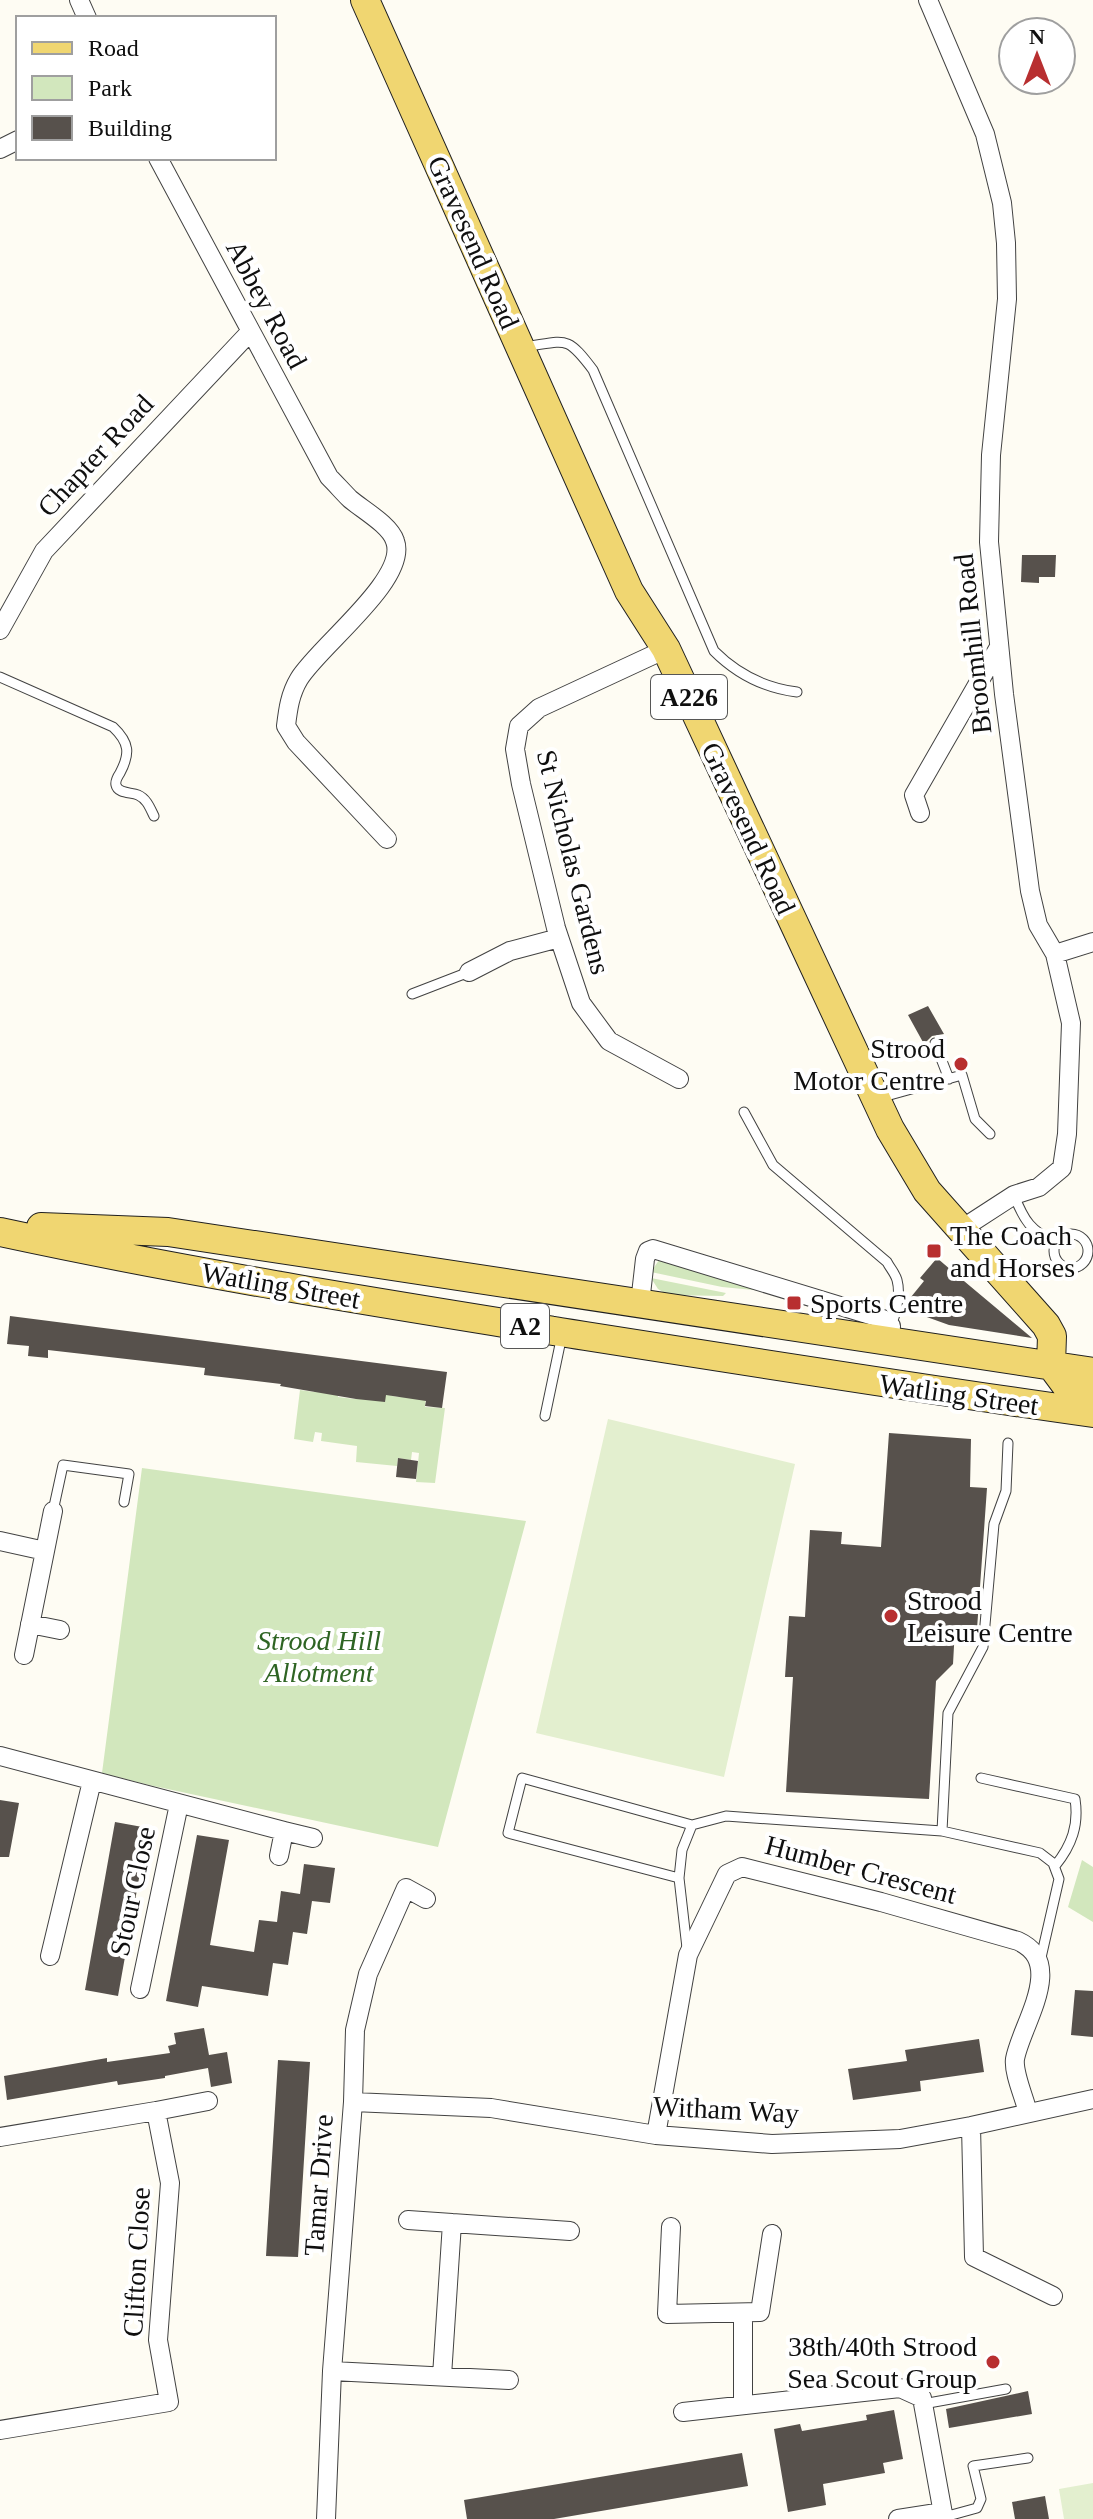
<svg xmlns="http://www.w3.org/2000/svg" width="1093" height="2519" font-family="Georgia,serif">
<style>
.green{fill:#d2e7bd}
.pitch{fill:#e3efcf}
.building{fill:#57514c}
.lines{fill:none;stroke-linecap:round;stroke-linejoin:round}
.lane-casing{stroke:#424242;stroke-width:11}
.street-casing{stroke:#424242;stroke-width:20}
.primary-casing{stroke:#202020;stroke-width:30}
.lane{stroke:#fff;stroke-width:9}
.street{stroke:#fff;stroke-width:18}
.primary{stroke:#f0d671;stroke-width:28}
.poi-dot{fill:#b82f30;stroke:#fff;stroke-width:3}
.labels{text-anchor:middle;stroke-width:8;stroke-linejoin:round;paint-order:stroke}
.shield{fill:#fff;stroke:#575757;stroke-width:2}
.shield-label{font-size:26px;font-weight:bold;fill:#0f0f0f}
.street-label{font-size:28px;fill:#0f0f0f;stroke:#fff}
.poi-label{font-size:28px;fill:#0f0f0f;stroke:#fff;text-anchor:start}
.park-label{font-size:28px;font-style:italic;fill:#2e6423;stroke:#fff}
</style>
<rect width="100%" height="100%" fill="#fefcf3"/>
<path class="green" d="M659 1260 765 1291 722 1287 651 1272Z
M651 1278 726 1293 723 1296 668 1295 658 1289Z
M316 1383 338 1393V1397L355 1399 386 1391 392 1396 400 1397 404 1394 426 1396 425 1407 445 1408 435 1483 416 1482 419 1453 412 1452 411 1460 398 1458 397 1466 356 1462 357 1446 321 1441 322 1433 315 1432 313 1442 294 1439 300 1390 314 1392Z
M142 1468 526 1521 438 1847 149 1785 102 1773Z
M1082 1860 1093 1867V1922L1068 1907Z"/>
<path class="pitch" d="M608 1419 795 1464 724 1777 536 1733Z
M1093 2483V2519H1064L1059 2489Z"/>
<path class="building" d="M1022 555H1056L1055 577H1039V583L1021 582Z
M928 1006 944 1034 932 1036 924 1044 908 1015Z
M937 1258 958 1276 1032 1338 949 1325 924 1316 928 1311 911 1297 924 1281 920 1278Z
M10 1316 447 1372 442 1408 425 1406 426 1401 386 1395 385 1402 356 1399 280 1386 281 1384 204 1375 205 1368 48 1350V1358L28 1356 29 1346 7 1344Z
M889 1433 971 1439 970 1487 987 1488 977 1629 955 1628 953 1664 936 1681 929 1799 786 1792 793 1677H785L789 1616 805 1617 810 1530 842 1532 841 1544 881 1547Z
M398 1458 418 1461 416 1479 396 1477Z
M0 1800 19 1803 9 1857H0Z
M115 1822 148 1828 118 1996 85 1990Z
M197 1835 229 1840 210 1945 254 1952 259 1920 277 1922 281 1891 300 1894 304 1864 335 1868 330 1903 312 1901 307 1934 293 1932 288 1965 273 1963 268 1996 202 1986 198 2007 166 2001Z
M1075 1990 1093 1991V2037L1071 2035Z
M204 2028 209 2055 227 2052 232 2083 211 2087 208 2068 165 2076V2078L118 2085 117 2081 7 2100 4 2076 107 2058V2062L170 2053 168 2046 176 2044 174 2033Z
M979 2039 984 2072 920 2081 921 2091 853 2100 848 2069 907 2061 905 2050Z
M278 2060 310 2062 298 2257 266 2256Z
M1028 2391 1032 2414 949 2428 946 2409Z
M894 2410 903 2459 883 2463 885 2473 823 2484 826 2505 788 2512 774 2429 800 2424 802 2431 867 2420 866 2415Z
M742 2453 748 2486 554 2519H467L464 2500Z
M1045 2496 1049 2519H1015L1012 2502Z"/>
<g class="lines">
<defs>
<path id="lane" d="M524 347C566 341 566 334 593 370L714 651C737 674 765 688 797 692
M0 677 113 727C130 743 130 754 120 773 118 776 115 781 116 785 118 794 131 792 138 795 147 799 150 808 154 816
M412 994 469 972
M935 1043 949 1079
M879 1098 962 1075 975 1119 990 1134
M744 1112 773 1165 887 1262C890 1268 895 1273 897 1280 901 1295 896 1313 891 1326
M1014 1195C1024 1221 1031 1231 1056 1243
M1054 1251a17 17 0 1 1 34 0a17 17 0 1 1-34 0Z
M545 1416 562 1335
M53 1511 63 1465 129 1474 124 1502
M981 1778 1075 1799C1079 1825 1072 1845 1055 1866
M942 1831 948 1713 983 1647 994 1524 1006 1491 1008 1443
M679 1878 508 1833 522 1778 692 1825
M687 1948 679 1878 682 1850 692 1825 726 1816 942 1831 1040 1853 1053 1863 1059 1879 1040 1962
M923 2404 1006 2389
M944 2517 977 2508 981 2499 973 2466 1028 2458"/>
<path id="street" d="M79 0 87 18
M928 0 985 134 1002 203 1006 243 1007 299 991 455 989 542 1004 694 1030 891 1038 925 1055 954 1071 1023 1067 1134 1062 1168 1039 1187 1014 1195 960 1230
M0 149 18 140
M158 158 329 477C336 484 343 492 350 499 363 510 390 525 395 541 409 579 318 647 299 679 290 694 288 709 286 726L296 742 387 839
M0 630 44 551 250 332
M666 649 539 708 519 726 515 749 521 784 556 928 581 1003 609 1041 679 1079
M920 813 914 795 999 647
M1055 954 1093 942
M469 972 510 951 559 938
M640 1303 645 1259 648 1251 653 1249 883 1319 891 1326 890 1342
M0 1541 45 1551 24 1655
M45 1551 53 1511
M30 1624 60 1630
M0 1756 284 1831 279 1856
M284 1831 313 1838
M50 1956 92 1781
M140 1989 179 1804
M353 2102 491 2108 656 2135 772 2144 900 2139 971 2126 1093 2099
M156 2111 208 2101
M971 2126 974 2257 1053 2296
M656 2135 688 1955 727 1874 742 1867 881 1902 1018 1941C1067 1963 1021 2025 1015 2059 1013 2073 1025 2099 1028 2113
M0 2137 156 2111 170 2183 158 2340 169 2402 0 2430
M408 2220 452 2223
M671 2227 667 2314 760 2312 772 2234
M743 2313V2405
M332 2371 509 2380
M442 2376 452 2223 570 2231
M683 2412 900 2388 922 2398 944 2519
M326 2519 332 2371 353 2102 355 2030 368 1974 406 1888 426 1899
M898 2519 943 2512"/>
<path id="primary" d="M365 0 629 591 666 649 890 1129 927 1191 1046 1325 1052 1336 1051 1365
M41 1227 168 1232 1093 1372
M0 1232C185 1272 373 1302 560 1332 738 1360 915 1388 1093 1413
M1051 1365 1068 1388 1093 1392"/>
</defs>
<use href="#lane" class="lane-casing"/>
<use href="#street" class="street-casing"/>
<use href="#primary" class="primary-casing"/>
<use href="#lane" class="lane"/>
<use href="#street" class="street"/>
<use href="#primary" class="primary"/>
</g>
<g class="poi-dot">
<circle cx="961" cy="1064" r="8"/>
<rect x="926" y="1243" width="16" height="16" rx="4"/>
<rect x="786" y="1295" width="16" height="16" rx="4"/>
<circle cx="891" cy="1616" r="8"/>
<circle cx="993" cy="2362" r="8"/>
</g>
<g class="labels">
<g class="shield">
<rect x="651" y="675" width="76" height="44" rx="6"/>
<rect x="501" y="1304" width="48" height="44" rx="6"/>
</g>
<g class="shield-label">
<text x="689" y="706">A226</text>
<text x="525" y="1335">A2</text>
</g>
<g class="street-label">
<text transform="translate(474 242) rotate(66)" y="10">Gravesend Road</text>
<text transform="translate(267 304) rotate(62)" y="10">Abbey Road</text>
<text transform="translate(95 455) rotate(-47)" y="10">Chapter Road</text>
<text transform="translate(972 644) rotate(-96)" y="10">Broomhill Road</text>
<text transform="translate(749 828) rotate(65)" y="10">Gravesend Road</text>
<text transform="translate(574 862) rotate(76)" y="10">St Nicholas Gardens</text>
<text transform="translate(281 1285) rotate(10)" y="10">Watling Street</text>
<text transform="translate(959 1394) rotate(8)" y="10">Watling Street</text>
<text transform="translate(861 1869) rotate(15)" y="10">Humber Crescent</text>
<text transform="translate(132 1891) rotate(-78)" y="10">Stour Close</text>
<text transform="translate(726 2109) rotate(3)" y="10">Witham Way</text>
<text transform="translate(318 2185) rotate(-86)" y="10">Tamar Drive</text>
<text transform="translate(136 2262) rotate(-87)" y="10">Clifton Close</text>
</g>
<g class="poi-label">
<text x="945" y="1058" text-anchor="end">Strood<tspan x="945" dy="32">Motor Centre</tspan></text>
<text x="950" y="1245">The Coach<tspan x="950" dy="32">and Horses</tspan></text>
<text x="810" y="1313">Sports Centre</text>
<text x="907" y="1610">Strood<tspan x="907" dy="32">Leisure Centre</tspan></text>
<text x="977" y="2356" text-anchor="end">38th/40th Strood<tspan x="977" dy="32">Sea Scout Group</tspan></text>
</g>
<g class="park-label">
<text x="319" y="1650">Strood Hill<tspan x="319" dy="32">Allotment</tspan></text>
</g>
</g>
<rect x="16" y="16" width="260" height="144" fill="#ffffff" stroke="#9f9f9f" stroke-width="2"/>
<rect x="32" y="42" width="40" height="12" fill="#f0d671" stroke="#9f9f9f" stroke-width="2"/>
<text x="88" y="56" font-size="24" fill="#0f0f0f">Road</text>
<rect x="32" y="76" width="40" height="24" fill="#d2e7bd" stroke="#9f9f9f" stroke-width="2"/>
<text x="88" y="96" font-size="24" fill="#0f0f0f">Park</text>
<rect x="32" y="116" width="40" height="24" fill="#57514c" stroke="#9f9f9f" stroke-width="2"/>
<text x="88" y="136" font-size="24" fill="#0f0f0f">Building</text>
<g transform="translate(1037 56)"><circle r="38" fill="#ffffff" stroke="#9f9f9f" stroke-width="2"/>
<path d="M0-6L14 30L0 20L-14 30Z" fill="#b82f30"/>
<text y="-12" font-size="22" font-weight="bold" text-anchor="middle" fill="#0f0f0f">N</text>
</g>
</svg>
